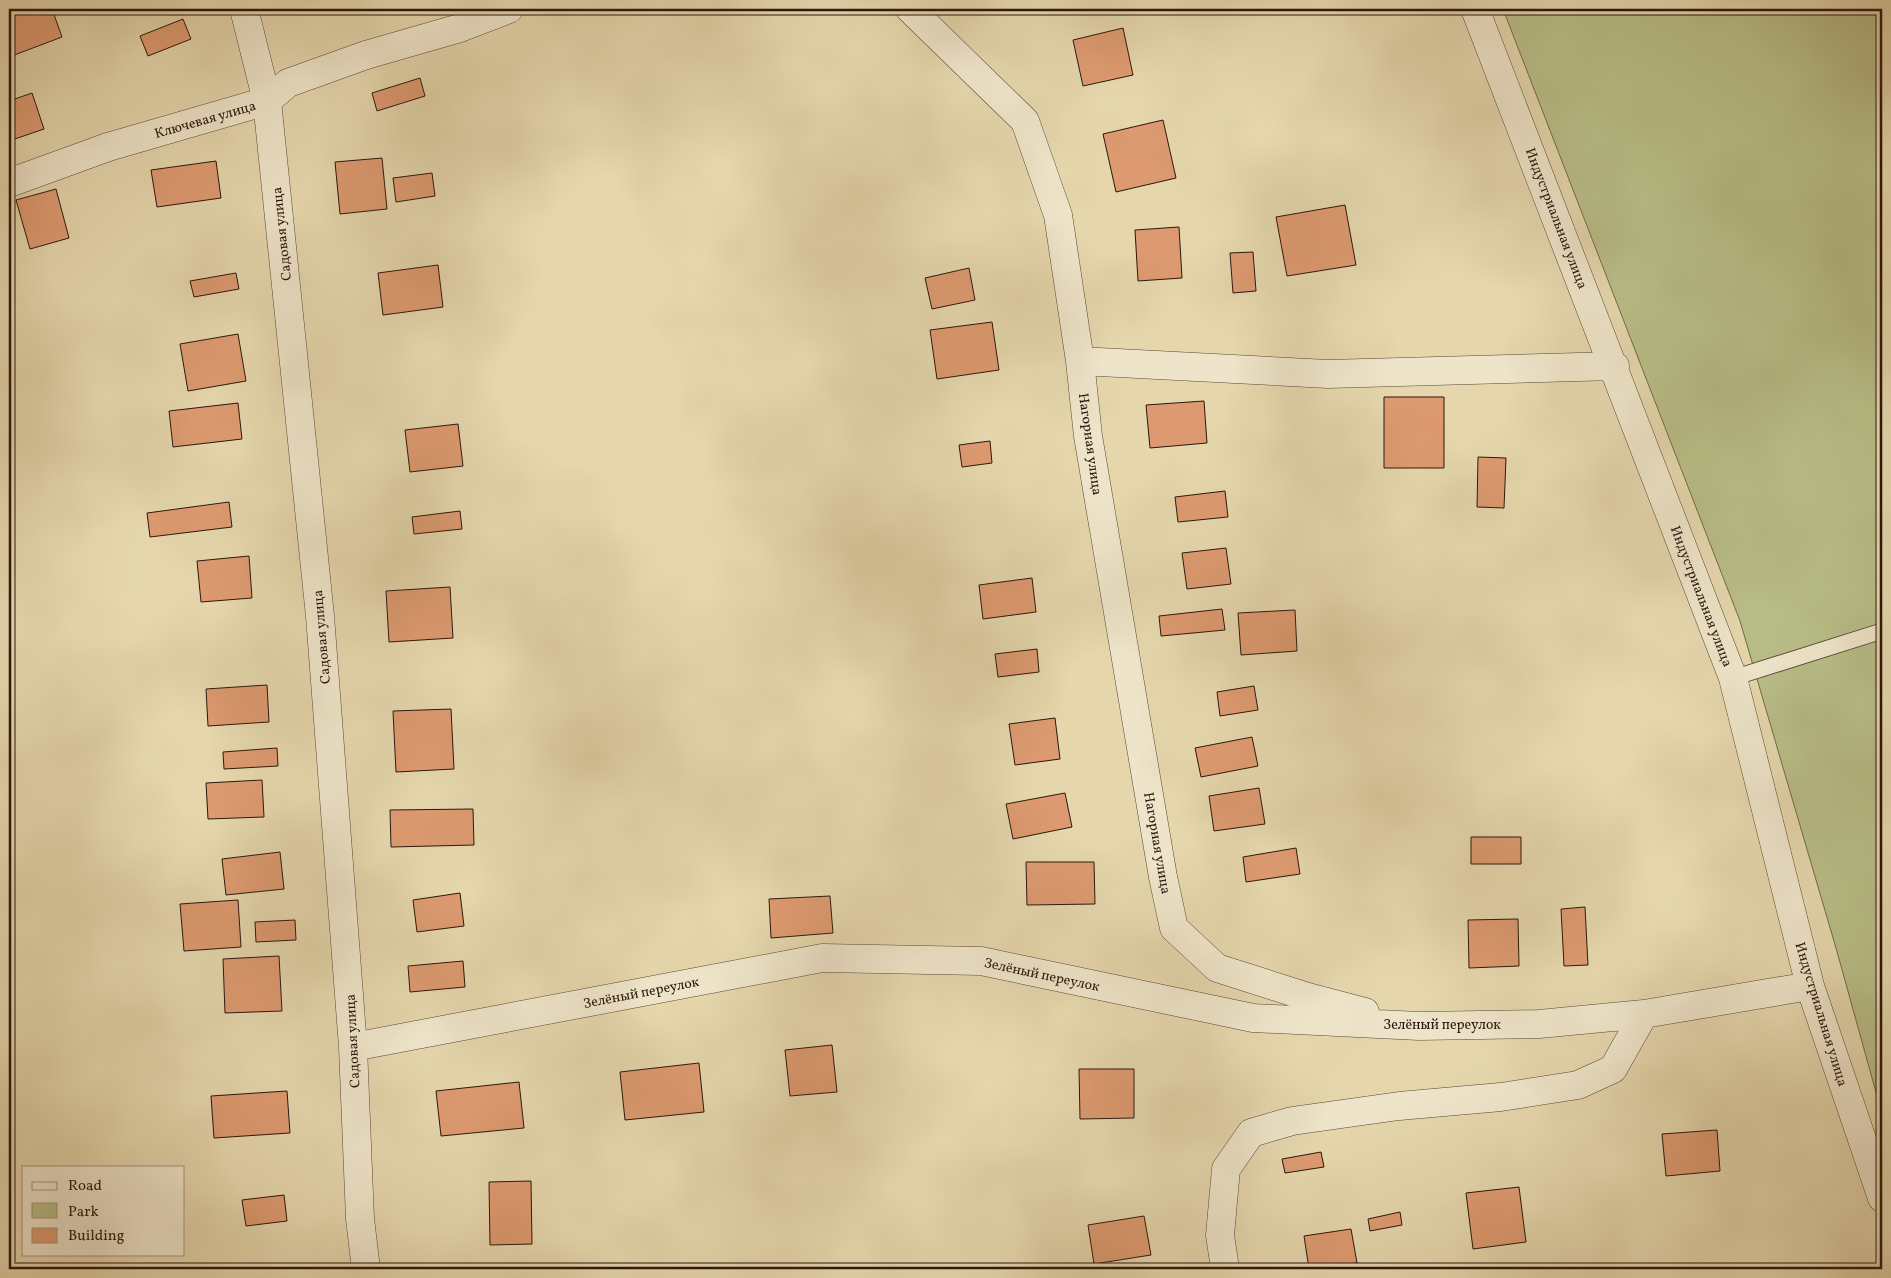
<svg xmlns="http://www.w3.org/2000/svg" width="1891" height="1278" font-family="Vollkorn,serif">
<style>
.green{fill:#b8bd87;stroke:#726a4a}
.building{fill:#dd9a70;stroke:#2c160d}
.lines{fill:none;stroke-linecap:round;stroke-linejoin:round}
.service-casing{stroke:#5a4635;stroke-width:17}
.minor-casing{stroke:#5a4635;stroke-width:29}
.service{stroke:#eee4c9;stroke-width:15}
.minor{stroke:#eee4c9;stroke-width:28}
.labels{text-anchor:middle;stroke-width:5;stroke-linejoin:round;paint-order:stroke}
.street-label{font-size:14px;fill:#2c160d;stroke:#eee4c9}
</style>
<rect width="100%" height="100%" fill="#e5d6ac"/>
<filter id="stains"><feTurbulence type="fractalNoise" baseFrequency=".004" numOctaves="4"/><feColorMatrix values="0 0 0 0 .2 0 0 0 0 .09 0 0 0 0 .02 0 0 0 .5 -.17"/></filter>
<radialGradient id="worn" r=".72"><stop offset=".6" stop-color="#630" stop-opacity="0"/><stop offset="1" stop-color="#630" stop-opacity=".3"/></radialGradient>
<path class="green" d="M1503 9H1882V1114L1836 948 1740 621Z"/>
<path class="building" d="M9 9H52L62 37 9 57Z
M183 19 191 39 148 56 140 36Z
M1123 28 1133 75 1083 86 1073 40Z
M420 78 425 96 377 111 372 93Z
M32 93 44 129 9 141V101Z
M1163 120 1176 178 1116 192 1103 134Z
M382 158 387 209 340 214 335 162Z
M216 161 221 198 157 207 151 170Z
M432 173 435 196 396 202 393 178Z
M56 189 69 238 30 249 16 200Z
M1345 205 1356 265 1287 276 1276 217Z
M1179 227 1182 278 1138 281 1135 230Z
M1253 252 1256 291 1233 293 1230 253Z
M438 265 443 307 383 315 378 273Z
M969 268 975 300 932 309 925 278Z
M236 273 239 289 194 297 190 281Z
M992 322 999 370 937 379 930 330Z
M238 334 246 381 188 391 180 344Z
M1384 397H1444V468H1384Z
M1204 401 1207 443 1150 448 1146 405Z
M238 403 242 439 173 447 169 411Z
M458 424 463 466 410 472 405 430Z
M990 441 992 463 962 467 959 445Z
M1478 457 1506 458 1504 508 1477 507Z
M1225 491 1228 517 1178 522 1175 497Z
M229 502 232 527 150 537 147 513Z
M460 511 462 529 414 534 412 517Z
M1226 548 1231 584 1187 589 1182 553Z
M249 556 252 598 201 602 197 561Z
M1032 578 1036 612 983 619 979 585Z
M450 587 453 638 389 642 386 591Z
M1222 609 1225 630 1161 636 1159 616Z
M1295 610 1297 651 1241 655 1238 613Z
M1037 649 1039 672 998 677 995 654Z
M267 685 269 722 208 726 206 689Z
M1254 686 1258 710 1220 716 1217 692Z
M451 709 454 769 396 772 393 711Z
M1055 718 1060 759 1015 765 1009 724Z
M1252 737 1258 766 1201 777 1195 748Z
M277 748 278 766 224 769 223 752Z
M262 780 264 817 208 819 206 783Z
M1259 788 1265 824 1214 831 1209 796Z
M1065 793 1072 827 1013 839 1006 804Z
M473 809 474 845 391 847 390 810Z
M1471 837H1521V864H1471Z
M1296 848 1300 874 1246 882 1243 857Z
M280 852 284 889 226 895 222 859Z
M1026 862H1094L1095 904 1027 905Z
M460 893 464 926 417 932 413 900Z
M830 896 833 933 771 938 769 899Z
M238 900 241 947 184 951 180 904Z
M1585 907 1588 965 1564 966 1561 909Z
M1518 919 1519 966 1469 968 1468 920Z
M295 920 296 940 256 942 255 922Z
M279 956 282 1011 225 1013 223 959Z
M463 961 465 987 410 992 408 966Z
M832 1045 837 1092 790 1096 785 1050Z
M699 1063 704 1112 625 1120 620 1072Z
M1079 1069H1134V1118L1080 1119Z
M519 1082 524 1128 441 1136 436 1091Z
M287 1091 290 1133 214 1138 211 1096Z
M1717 1130 1720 1171 1666 1176 1662 1134Z
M1321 1152 1324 1167 1285 1173 1282 1159Z
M531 1181 532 1244 490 1245 489 1182Z
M1519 1187 1526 1242 1473 1249 1466 1193Z
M284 1195 287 1221 246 1226 242 1200Z
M1400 1212 1402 1225 1370 1231 1368 1219Z
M1144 1216 1151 1255 1094 1264 1088 1225Z
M1351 1229 1357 1263 1309 1269 1304 1236Z
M489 1265V1269H437Z"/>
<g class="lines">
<defs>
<path id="service" d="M1733 678 1882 631"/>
<path id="minor" d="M244 9 267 101 320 616 353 1047 360 1219 366 1269
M910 9 1025 121 1058 215 1080 361 1088 436 1163 877 1174 928 1217 968 1308 997 1365 1012
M1475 9 1733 678 1810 986 1882 1198
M9 183 108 147 267 101 288 83 366 55 460 28 509 9
M1080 361 1328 374 1615 366
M353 1047 822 958 981 961 1253 1018 1419 1026 1539 1024 1644 1014
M1225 1269 1220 1235 1226 1169 1251 1133 1292 1121 1399 1106 1501 1097 1578 1085 1613 1069 1644 1014 1810 986"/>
</defs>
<use href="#service" class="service-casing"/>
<use href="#minor" class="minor-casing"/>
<use href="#service" class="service"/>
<use href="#minor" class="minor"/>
</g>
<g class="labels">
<g class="street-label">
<text transform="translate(205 119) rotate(-16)" y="5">Ключевая улица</text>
<text transform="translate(1557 218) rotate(69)" y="5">Индустриальная улица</text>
<text transform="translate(281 234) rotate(-96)" y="5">Садовая улица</text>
<text transform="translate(1091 444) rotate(82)" y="5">Нагорная улица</text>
<text transform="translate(1702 596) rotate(69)" y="5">Индустриальная улица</text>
<text transform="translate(321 637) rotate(-95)" y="5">Садовая улица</text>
<text transform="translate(1158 843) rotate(80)" y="5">Нагорная улица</text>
<text transform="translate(1042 974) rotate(12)" y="5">Зелёный переулок</text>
<text transform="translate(641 992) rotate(-11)" y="5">Зелёный переулок</text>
<text transform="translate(1822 1014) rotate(73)" y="5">Индустриальная улица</text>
<text x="1442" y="1029">Зелёный переулок</text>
<text transform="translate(352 1041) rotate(-93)" y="5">Садовая улица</text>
</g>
</g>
<rect width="1891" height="1278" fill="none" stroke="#e5d6ac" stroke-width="30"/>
<rect x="10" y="10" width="1871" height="1258" fill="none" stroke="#2c160d" stroke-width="2.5"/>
<rect x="15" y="15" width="1861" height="1248" fill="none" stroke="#2c160d"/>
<rect x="22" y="1166" width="162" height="90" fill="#eee4c9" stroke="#a0927e"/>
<rect x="32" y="1182" width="25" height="8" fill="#eee4c9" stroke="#a0927e"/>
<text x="68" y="1190" font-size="15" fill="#2c160d">Road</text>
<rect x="32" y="1203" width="25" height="15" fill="#b8bd87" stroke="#a0927e"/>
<text x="68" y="1216" font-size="15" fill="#2c160d">Park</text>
<rect x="32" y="1228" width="25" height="15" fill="#dd9a70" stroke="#a0927e"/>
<text x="68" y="1240" font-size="15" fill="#2c160d">Building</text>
<rect width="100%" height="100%" filter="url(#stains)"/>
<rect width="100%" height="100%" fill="url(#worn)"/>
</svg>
